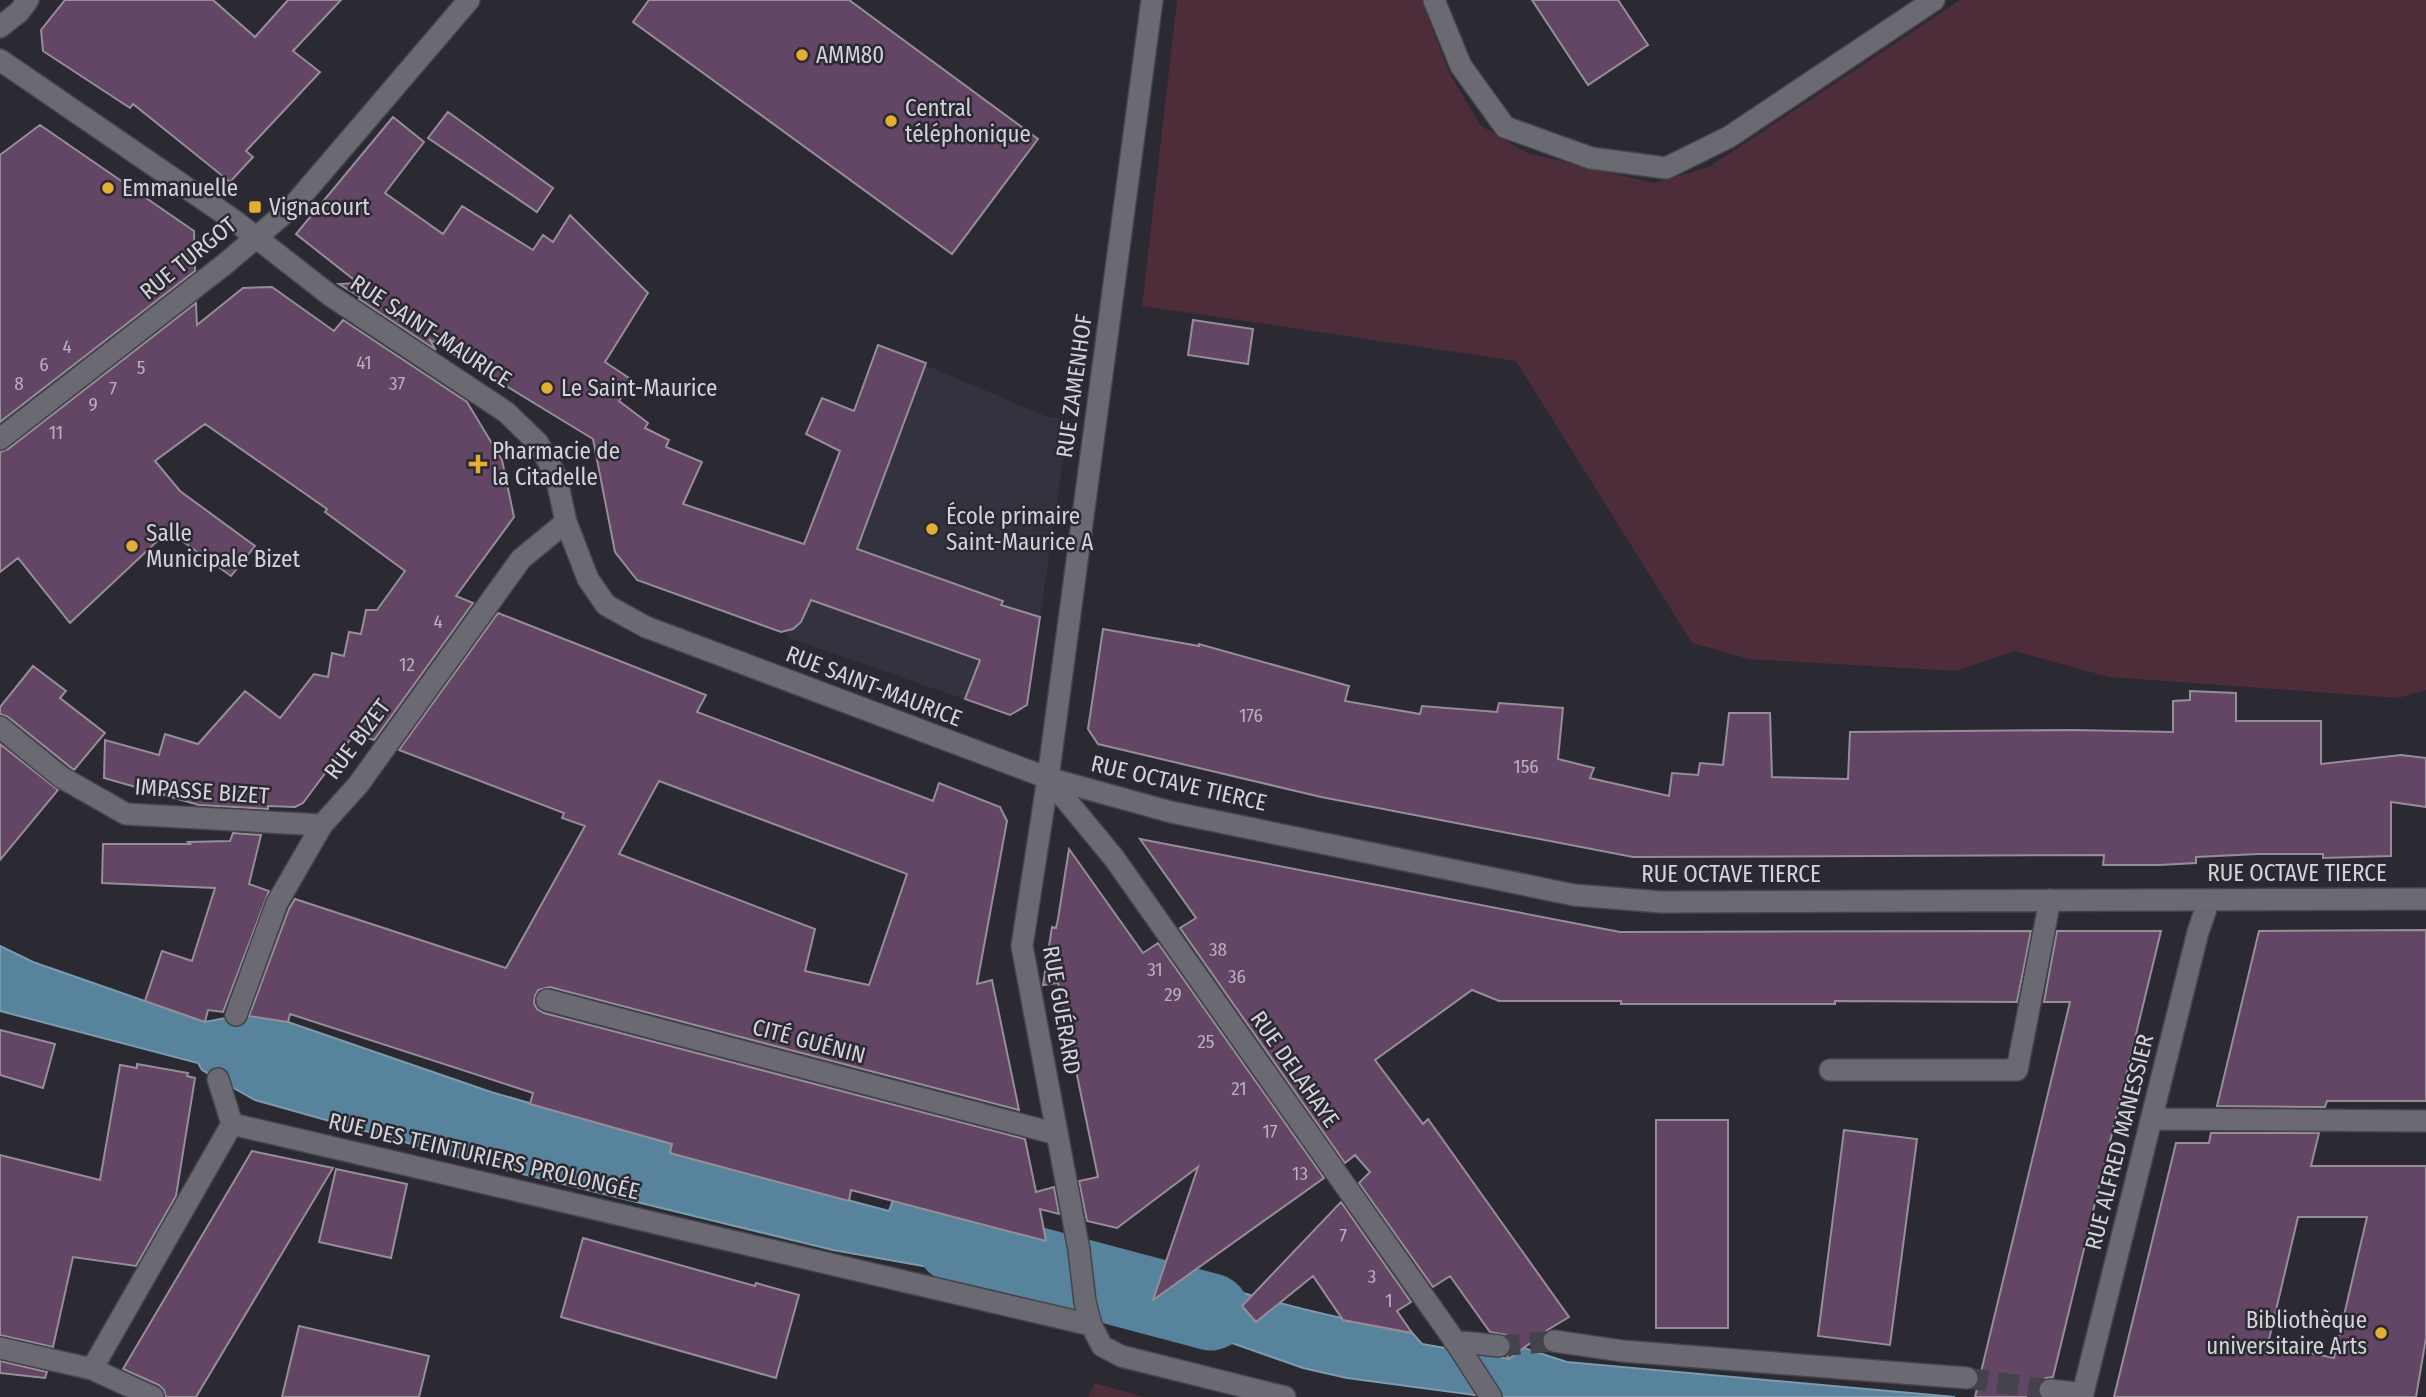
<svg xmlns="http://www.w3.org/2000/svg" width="2426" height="1397" font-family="'Fira Sans Condensed',sans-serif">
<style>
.built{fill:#353240}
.green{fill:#4c2d39}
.water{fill:#57839c;stroke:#7c9bae;stroke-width:2}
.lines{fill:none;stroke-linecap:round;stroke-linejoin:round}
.river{stroke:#57839c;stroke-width:77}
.building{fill:#634665;stroke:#968e97;stroke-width:2;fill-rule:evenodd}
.minor-tunnel{stroke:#44424a;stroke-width:21;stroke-dasharray:21 10;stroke-linecap:butt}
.minor-casing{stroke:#46444b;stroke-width:24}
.minor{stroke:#6b6972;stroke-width:21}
.poi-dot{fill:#e2af34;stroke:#2b2931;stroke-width:2.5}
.labels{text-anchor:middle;stroke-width:5;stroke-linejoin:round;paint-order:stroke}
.number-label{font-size:19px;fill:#b8b0bc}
.poi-label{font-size:23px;fill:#d4d3d9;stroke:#2b2931;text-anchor:start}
.street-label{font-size:23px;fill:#d4d3d9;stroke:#2b2931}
</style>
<rect width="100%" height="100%" fill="#2b2931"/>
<path class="built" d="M878 345 1048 417 1069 420 1027 705 1010 715 789 638 785 631 805 546Z"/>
<path class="green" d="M1177 0H1421L1450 74 1480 125 1527 153 1654 183 1709 167 1960 0H2426V690L2398 698 2109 677 2014 651 1957 671 1749 659 1692 643 1516 361 1142 306Z
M1095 1383 1144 1397H1088Z"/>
<path class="water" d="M0 946 33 962 205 1022 246 1014 288 1022 491 1092 672 1144 670 1153 889 1211 893 1200 1000 1229 1056 1241 1058 1290 833 1250 490 1166 255 1100 202 1070 198 1063 0 1011Z
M1105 1254H1110L1180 1280 1186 1276C1258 1299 1330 1317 1404 1331L1408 1328 1422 1344 1509 1359 1524 1348 1567 1362 1955 1397H1490L1347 1378 1303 1368 1110 1300Z"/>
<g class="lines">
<path class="river" d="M955 1244 1211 1312"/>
</g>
<path class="building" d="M65 0H213L255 37 288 0H341L293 51 320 72 246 151 253 157 230 182 133 104 130 108 43 51 41 30Z
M649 0H849L1038 139 952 254 633 22Z
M1532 0H1618L1648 45 1588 85Z
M448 112 553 188 537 212 428 138Z
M393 117 424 142 385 193 443 234 462 206 533 250 543 235 553 242 570 215 648 293 605 362 632 380 619 401 648 423 645 428 669 440 666 447 702 462 683 504 804 544 840 451 806 434 822 398 854 411 878 345 926 363 857 549 1003 601 1001 605 1040 617 1027 705 1010 715 965 699 980 660 811 600 801 622 793 629 781 632 637 580 615 552 593 439 429 339 436 350 359 299 360 297 339 284 358 283 296 234Z
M40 125 194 231 195 271 0 422V155Z
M272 287 334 331 343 320 467 402 502 460 514 517 456 596 473 603 374 740 355 733 303 803 295 807 268 806V809L199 805 104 778 105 740 159 755 165 734 198 744 245 691 280 718 314 674 328 677 332 653 344 656 349 632 361 634 366 610H377L405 571 325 512 327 509 205 424 155 461 180 491 255 546 231 576 168 531 70 623 18 558 0 572V452L8 449 196 303 197 325 243 288Z
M1193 320 1253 329 1248 364 1188 355Z
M498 613 706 695 697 712 933 801 939 783 1000 807 1007 821 977 984 992 980 1019 1110 550 987 538 990 535 996 534 1003 537 1009 544 1013 1025 1139 1036 1192 1054 1187 1059 1214 1040 1209 1046 1241 851 1190 849 1201 670 1153 672 1144 530 1104 533 1093 290 1014 288 1022 249 1016 289 909 295 899 506 968 585 826 562 818 564 813 399 750ZM659 781 907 874 869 985 805 971 815 929 619 854Z
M1103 629 1199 646V644L1349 686 1345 701 1420 714 1422 706 1497 712 1499 703 1563 708 1558 759 1594 768 1590 778 1669 796 1672 773 1698 775 1700 763 1723 765 1729 713H1770L1772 777 1848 779 1850 732 2074 730 2173 732V701L2190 700V691L2236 693V721H2321V764L2401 755 2426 758V807L2391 802V856L2323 858V854H2258L2196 857V863L2159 865H2103L2104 855 1633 857 1321 797 1098 744 1088 729Z
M33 666 66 691 60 698 105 733 74 770 8 717 0 714V707Z
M0 744 58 790 0 860Z
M233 833 261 835 249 884 269 891 223 1012 208 1010 205 1022 145 1001 162 951 192 961 215 888 102 883 103 844H190L188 842 230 841Z
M1140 839 1620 932 2031 931 2017 1002 1835 1001V1004H1621V1001H1499L1472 990 1375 1060 1423 1124 1428 1119 1569 1317 1549 1329 1509 1359 1507 1356 1512 1348 1511 1340 1506 1335 1490 1332 1450 1276 1433 1287 1359 1183 1370 1172 1355 1155 1345 1163 1180 928 1196 918Z
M1069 849 1143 953 1158 943 1324 1178 1153 1300 1198 1167 1117 1228 1087 1221 1079 1181 1098 1177 1058 983 1043 985 1052 927 1056 928 1058 919Z
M2426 930V1101H2327L2325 1107 2217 1106 2259 931Z
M2057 931H2161L2053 1377 2046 1378 2039 1383 2037 1389 2039 1397H1975L2070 1002H2044Z
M0 1030 55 1044 43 1088 0 1075Z
M137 1064 188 1073 187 1076 195 1078 176 1196 136 1266 73 1257 53 1347 0 1335V1155L100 1180 120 1065 137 1068Z
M1656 1120H1728V1328H1656Z
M1844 1130 1917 1139 1890 1345 1818 1336Z
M2211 1133H2319L2311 1166H2426V1338L2416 1397H2114L2176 1143H2209ZM2298 1217H2367L2334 1358 2268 1344Z
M252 1151 333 1168 196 1397H166L164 1390 159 1385 123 1369Z
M336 1169 407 1184 391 1258 319 1242Z
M1341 1202 1411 1302 1397 1311 1412 1333 1343 1320 1313 1276 1256 1322 1242 1306Z
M583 1238 755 1286 756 1283 799 1295 776 1378 561 1317Z
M299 1326 429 1356 419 1397H282Z
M0 1361 47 1372 45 1378 0 1373Z"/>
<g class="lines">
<path class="minor-tunnel" d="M1499 1346 1554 1341
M1967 1378 2050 1390"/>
<defs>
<path id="minor" d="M1152 0 1048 778 1022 946 1079 1250 1085 1302 1091 1325 1102 1346 1121 1356 1285 1397
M1434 0 1461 66 1505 127 1591 158 1666 168 1729 137 1934 0
M0 27 19 12 28 0
M0 60 235 221 331 296 506 412 538 443 556 476 566 522 588 579 606 605 646 627 1048 778 1171 812 1574 895 1661 902 2426 899
M0 439 225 264 293 206 469 0
M0 727 61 777 126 814 322 825
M1048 778 1114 858 1457 1344 1491 1397
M547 1000 1057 1134
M236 1015 277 903 322 825 358 785 521 559 566 522
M1830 1070H2017L2050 900
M218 1079 232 1124
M2151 1119 2426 1121
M1454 1341 1499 1346
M1554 1341 1622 1351 1967 1378
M0 1348 92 1369 232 1124 1091 1325
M92 1369 153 1397
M2050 1390 2083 1394
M2082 1397 2198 932 2209 900"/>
</defs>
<use href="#minor" class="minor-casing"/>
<use href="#minor" class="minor"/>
</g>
<g class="poi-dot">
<circle cx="802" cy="55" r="7"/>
<circle cx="891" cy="121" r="7"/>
<circle cx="108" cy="188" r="7"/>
<rect x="248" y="200" width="14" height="14" rx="3.5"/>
<circle cx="547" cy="388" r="7"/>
<path d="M474.5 453.5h7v7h7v7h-7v7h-7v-7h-7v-7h7z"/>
<circle cx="932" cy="529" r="7"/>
<circle cx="132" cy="546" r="7"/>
<circle cx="2381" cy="1333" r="7"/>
</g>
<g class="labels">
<g class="number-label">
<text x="67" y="353">4</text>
<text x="364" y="369">41</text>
<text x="44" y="371">6</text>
<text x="141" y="374">5</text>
<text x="19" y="390">8</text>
<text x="397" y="390">37</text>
<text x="113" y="395">7</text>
<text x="93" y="411">9</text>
<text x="56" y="439">11</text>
<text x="438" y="628">4</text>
<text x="407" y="671">12</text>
<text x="1251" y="722">176</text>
<text x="1526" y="773">156</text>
<text x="1218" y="956">38</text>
<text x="1155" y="976">31</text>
<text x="1237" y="983">36</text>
<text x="1173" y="1001">29</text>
<text x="1206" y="1048">25</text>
<text x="1239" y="1095">21</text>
<text x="1270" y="1138">17</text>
<text x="1300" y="1180">13</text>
<text x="1343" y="1242">7</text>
<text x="1372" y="1283">3</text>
<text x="1389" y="1307">1</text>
</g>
<g class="poi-label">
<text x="816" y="63">AMM80</text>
<text x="905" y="116">Central<tspan x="905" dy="26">téléphonique</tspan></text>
<text x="122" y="196">Emmanuelle</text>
<text x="269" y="215">Vignacourt</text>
<text x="561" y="396">Le Saint-Maurice</text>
<text x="492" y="459">Pharmacie de<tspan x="492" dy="26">la Citadelle</tspan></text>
<text x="946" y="524">École primaire<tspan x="946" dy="26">Saint-Maurice A</tspan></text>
<text x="146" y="541">Salle<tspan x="146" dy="26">Municipale Bizet</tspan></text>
<text x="2367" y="1328" text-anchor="end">Bibliothèque<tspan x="2367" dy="26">universitaire Arts</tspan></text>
</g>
<g class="street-label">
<text transform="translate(188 258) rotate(-39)" y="8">RUE TURGOT</text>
<text transform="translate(431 331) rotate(33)" y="8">RUE SAINT-MAURICE</text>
<text transform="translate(1074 386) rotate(-82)" y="8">RUE ZAMENHOF</text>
<text transform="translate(874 686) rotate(21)" y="8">RUE SAINT-MAURICE</text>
<text transform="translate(357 739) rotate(-53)" y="8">RUE BIZET</text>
<text transform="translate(1179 783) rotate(13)" y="8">RUE OCTAVE TIERCE</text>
<text transform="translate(202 791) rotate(4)" y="8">IMPASSE BIZET</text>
<text x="2297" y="881">RUE OCTAVE TIERCE</text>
<text x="1731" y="882">RUE OCTAVE TIERCE</text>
<text transform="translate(1062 1010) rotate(80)" y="8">RUE GUÉRARD</text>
<text transform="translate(809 1041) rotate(15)" y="8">CITÉ GUÉNIN</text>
<text transform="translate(1295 1069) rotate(55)" y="8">RUE DELAHAYE</text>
<text transform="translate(2119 1142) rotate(-76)" y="8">RUE ALFRED MANESSIER</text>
<text transform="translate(484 1156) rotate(13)" y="8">RUE DES TEINTURIERS PROLONGÉE</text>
</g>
</g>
</svg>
